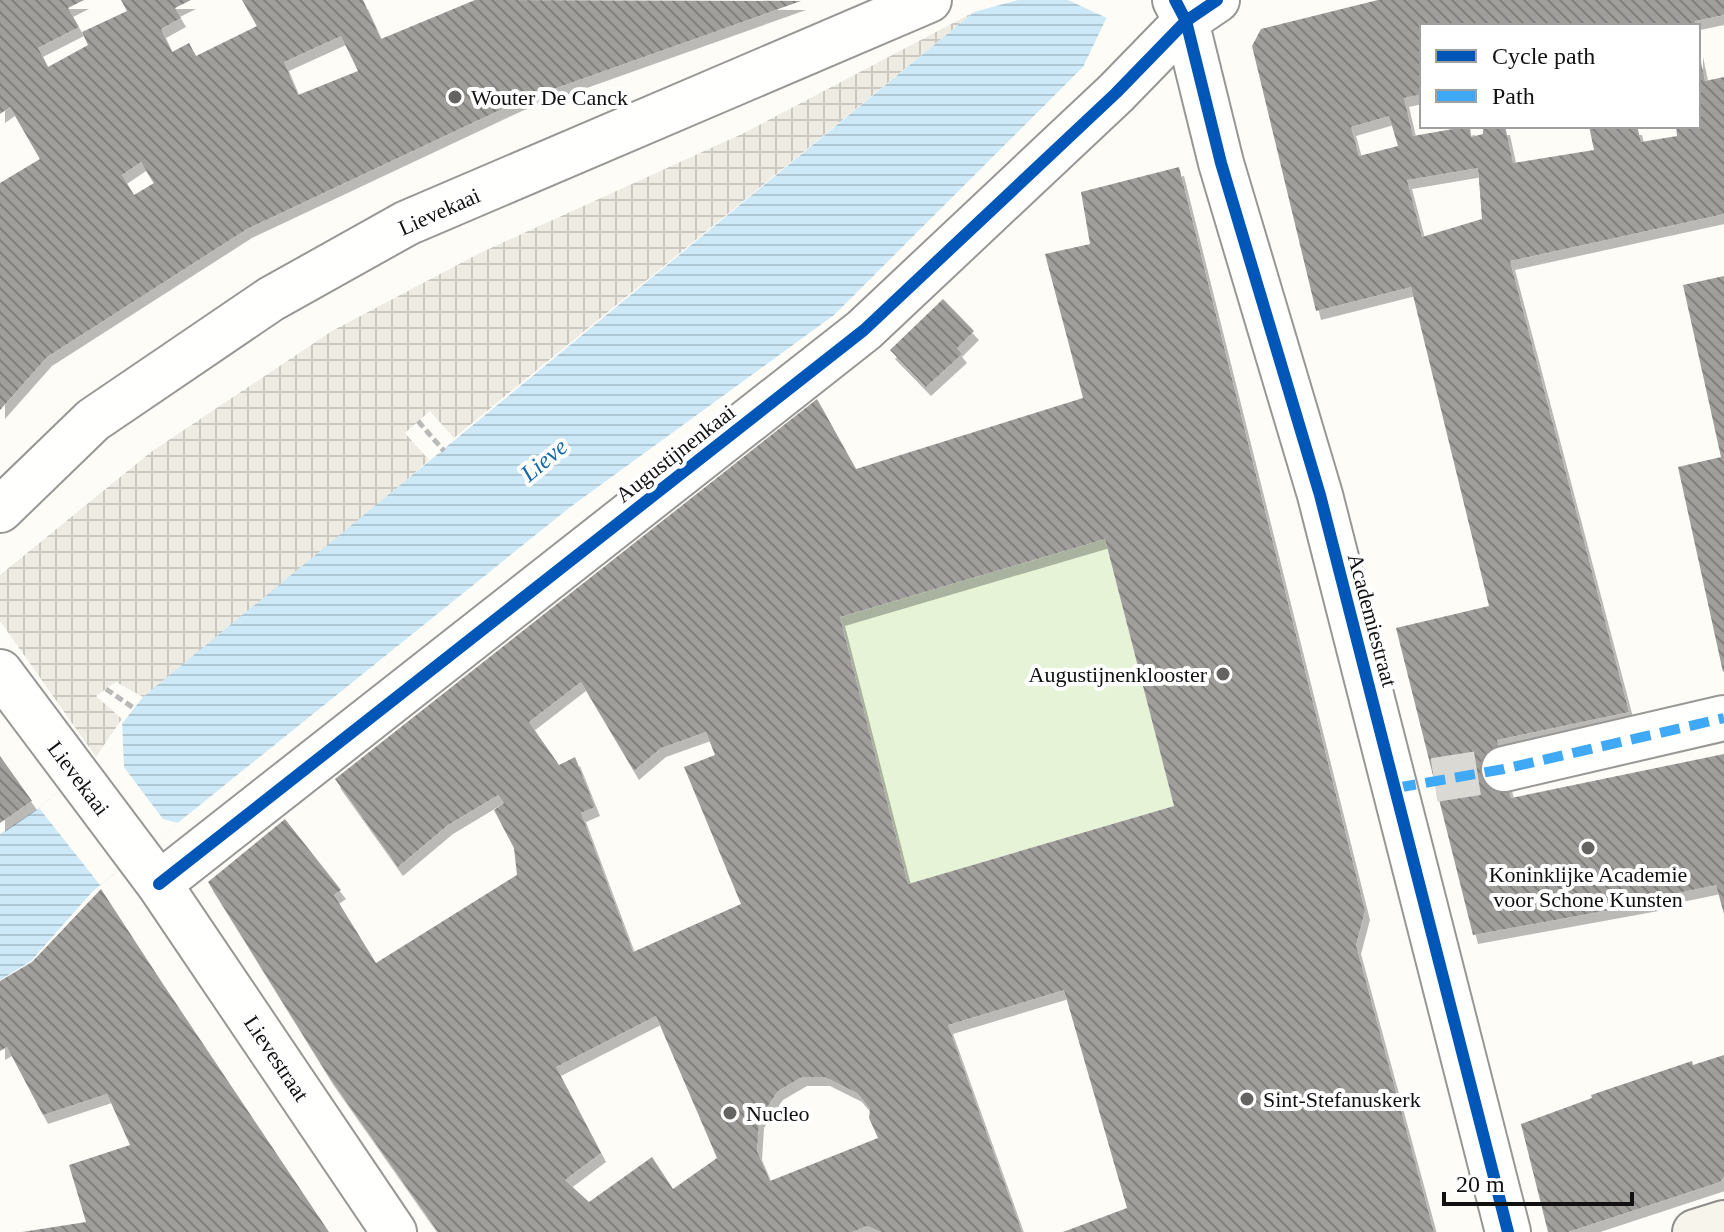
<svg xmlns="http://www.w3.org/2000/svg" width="1724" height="1232" font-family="Georgia,serif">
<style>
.grass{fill:#e7f3d7}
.plaza{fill:url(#plaza-grid)}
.water{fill:url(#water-rules)}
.pier{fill:#fdfcf7}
.building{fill:url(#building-back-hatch);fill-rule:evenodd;filter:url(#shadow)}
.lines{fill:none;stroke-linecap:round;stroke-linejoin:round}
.street-tunnel{stroke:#dad9d4;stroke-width:44;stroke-dasharray:44 22;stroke-linecap:butt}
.street-casing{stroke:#979795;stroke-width:48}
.secondary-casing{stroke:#8e8d8b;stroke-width:48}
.path{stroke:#b9b9b8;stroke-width:5;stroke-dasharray:8 4;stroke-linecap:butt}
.street{stroke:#fffffe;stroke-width:44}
.secondary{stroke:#f6f4eb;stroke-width:44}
.quiet{stroke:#3fa9f5;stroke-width:10;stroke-dasharray:20 10;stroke-linecap:butt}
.cycleway-casing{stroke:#fff;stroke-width:17}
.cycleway{stroke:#0057b8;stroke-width:12}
.poi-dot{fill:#646362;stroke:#fff;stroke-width:3}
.labels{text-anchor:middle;stroke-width:8;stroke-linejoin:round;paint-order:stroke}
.poi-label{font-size:22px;fill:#111;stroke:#fff;text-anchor:start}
.street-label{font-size:22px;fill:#111;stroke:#fff}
.water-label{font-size:24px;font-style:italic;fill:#1768a6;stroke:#fff}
</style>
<defs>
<pattern id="plaza-grid" width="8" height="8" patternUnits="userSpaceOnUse" patternTransform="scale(2)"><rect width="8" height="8" fill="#edebe2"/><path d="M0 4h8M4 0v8" fill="none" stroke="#cac8c1"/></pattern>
<pattern id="water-rules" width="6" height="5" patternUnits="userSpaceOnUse" patternTransform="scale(2)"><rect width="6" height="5" fill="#cde8f7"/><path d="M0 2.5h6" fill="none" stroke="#afc6d3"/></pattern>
<pattern id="building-back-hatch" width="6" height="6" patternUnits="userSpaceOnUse" patternTransform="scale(2)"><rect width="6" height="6" fill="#a19f9c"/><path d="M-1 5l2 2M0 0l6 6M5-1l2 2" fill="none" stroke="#82807e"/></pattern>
<filter id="shadow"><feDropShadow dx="5" dy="9" stdDeviation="0" flood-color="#0004"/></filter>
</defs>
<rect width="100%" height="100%" fill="#fdfcf7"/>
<path class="grass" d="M1105 539 1174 806 908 884 840 617Z"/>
<path class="plaza" d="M974 12 454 438 430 411 405 433 429 460 349 531 143 697 116 682 96 696 122 719 96 757 0 621V575L151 452 332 331 480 253 744 133Z"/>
<path class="water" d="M1018 0H1115L1083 67 834 315 569 508 93 891 31 961 0 980V834L39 808 96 757 143 697 974 12Z"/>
<path class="pier" d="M1068 0H1119L1109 19Z
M122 719 124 767 163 819 178 823 100 885 39 808 96 757Z"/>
<path class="building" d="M0 0H84L68 8 79 27 38 48 48 67 88 45 82 32 127 11 121 0H191L175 8 181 18 161 29 172 52 189 43 196 56 257 26 242 0H363L381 39 475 0 801 1 517 102 247 229 47 357 0 410V183L40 159 10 107 0 114ZM341 36 358 71 298 95 284 62ZM141 162 154 183 134 195 122 175Z
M1378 0H1724V15L1695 21 1696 26H1422V94L1404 98 1413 136 1470 126 1471 137 1483 134V126H1505L1513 163 1594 150 1589 126H1637L1641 142 1677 136 1676 126H1698V48L1705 81 1724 77V214L1510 261 1629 712 1497 740 1511 798 1724 754V914L1716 885 1658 897 1659 901 1473 935 1396 628 1489 606 1411 287 1316 311 1252 46 1261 29ZM1389 116 1398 146 1359 156 1351 127ZM1478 168 1482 219 1422 237 1407 180Z
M1179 167 1365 911 1356 945 1434 1232H1063L1127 1208 1064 990 948 1025 1022 1232H881L867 1226 852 1232H438L329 1077 208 882 285 819 341 890 334 895 376 963 517 875 514 848 494 810 504 803 498 795 448 825 398 867 335 779 817 399 856 469 1083 398 1045 254 1090 244 1081 192ZM1105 539 1174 806 908 884 840 617ZM581 682 634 771 661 748 706 732 715 755 684 767 741 904 633 952 581 813 595 807 575 757 559 765 529 722ZM656 1016 717 1158 673 1189 652 1157 589 1202 565 1180 601 1153 556 1067ZM802 1077H825L857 1093 870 1109 869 1118 878 1138 770 1181 757 1151 759 1119 778 1091Z
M1724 276V671L1723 672 1678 467 1721 457 1683 285Z
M943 299 974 331 957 348 962 354 926 387 890 350Z
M0 756 32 801 0 823Z
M101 889 163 984 329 1232H22L86 1222 69 1165 130 1145 107 1094 43 1115 7 1047 0 1051V981L32 962Z
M1724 1055V1177L1720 1182 1568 1232H1548L1521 1124 1592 1098 1591 1095 1692 1061 1693 1065Z"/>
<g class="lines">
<path class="street-tunnel" d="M1434 780 1504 769"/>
<defs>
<path id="street" d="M1175 0 1186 21 1221 163 1320 495 1508 1232
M0 510 93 420 271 299 407 223 929 0
M0 672 159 884 394 1232
M1504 769 1724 718
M159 884 864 330 1116 93 1186 21 1217 0"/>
<path id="secondary" d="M1695 1232 1724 1223"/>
</defs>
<use href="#street" class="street-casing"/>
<use href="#secondary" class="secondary-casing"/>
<path class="path" d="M418 421 444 451
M106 689 135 709"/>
<use href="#street" class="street"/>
<use href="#secondary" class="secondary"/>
<path class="quiet" d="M1396 788 1504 769 1724 718"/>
<defs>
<path id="cycleway" d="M1175 0 1186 21 1221 163 1320 495 1508 1232
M159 884 864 330 1116 93 1186 21 1217 0"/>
</defs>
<use href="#cycleway" class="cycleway-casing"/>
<use href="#cycleway" class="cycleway"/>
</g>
<g class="poi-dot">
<circle cx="455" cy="97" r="8"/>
<circle cx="1223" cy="674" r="8"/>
<circle cx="1588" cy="848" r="8"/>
<circle cx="1247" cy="1099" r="8"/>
<circle cx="730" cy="1113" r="8"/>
</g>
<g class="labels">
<g class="poi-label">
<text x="471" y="105">Wouter De Canck</text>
<text x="1207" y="682" text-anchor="end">Augustijnenklooster</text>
<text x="1588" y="882" text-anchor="middle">Koninklijke Academie<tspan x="1588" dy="25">voor Schone Kunsten</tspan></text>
<text x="1263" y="1107">Sint-Stefanuskerk</text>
<text x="746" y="1121">Nucleo</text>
</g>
<g class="street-label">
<text transform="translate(439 211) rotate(-24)" y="8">Lievekaai</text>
<text transform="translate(675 453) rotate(-38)" y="8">Augustijnenkaai</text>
<text transform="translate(1373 620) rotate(75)" y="8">Academiestraat</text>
<text transform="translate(79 778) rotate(53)" y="8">Lievekaai</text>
<text transform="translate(277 1058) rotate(56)" y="8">Lievestraat</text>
</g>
<g class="water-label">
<text transform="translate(544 460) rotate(-40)" y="8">Lieve</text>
</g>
</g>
<rect x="1420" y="24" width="280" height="104" fill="#ffffff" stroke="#a0a0a0" stroke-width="2"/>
<rect x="1436" y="50" width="40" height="12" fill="#0057b8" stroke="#a0a0a0" stroke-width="2"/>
<text x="1492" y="64" font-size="24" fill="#111111">Cycle path</text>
<rect x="1436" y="90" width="40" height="12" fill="#3fa9f5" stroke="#a0a0a0" stroke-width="2"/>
<text x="1492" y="104" font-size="24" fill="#111111">Path</text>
<path d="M1444 1192v12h188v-12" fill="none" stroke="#111111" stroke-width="4"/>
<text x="1456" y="1192" font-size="24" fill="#111111" stroke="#ffffff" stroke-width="6" paint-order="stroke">20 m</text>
</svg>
